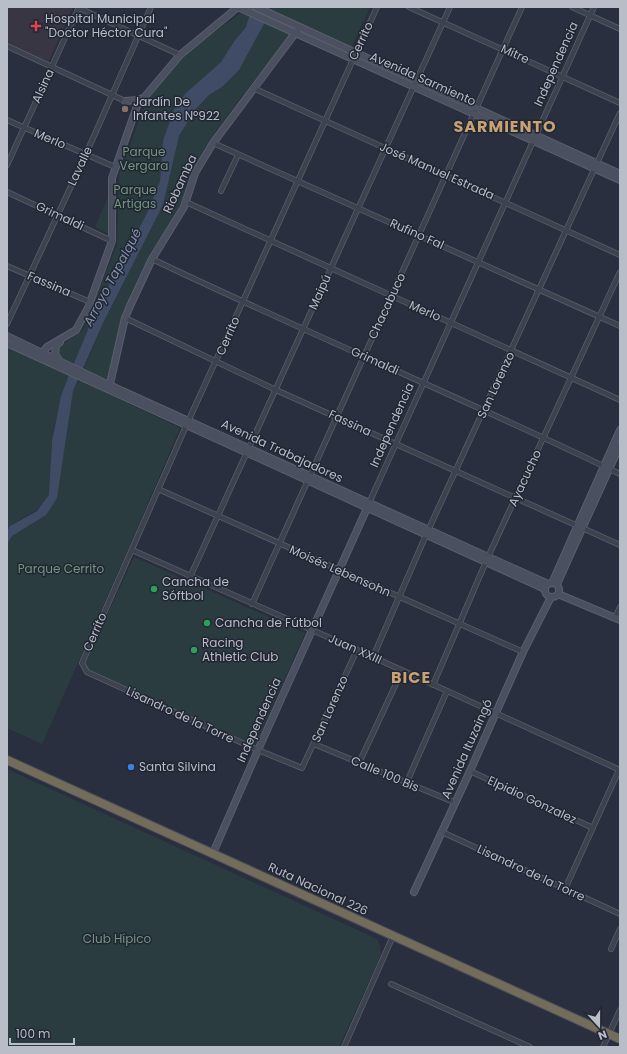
<svg xmlns="http://www.w3.org/2000/svg" width="627" height="1054" font-family="Poppins,sans-serif">
<style>
.medical{fill:#393643}
.green{fill:#2b3c40}
.water{fill:#404b65}
.lines{fill:none;stroke-linecap:round;stroke-linejoin:round}
.street-casing{stroke:#5a5f6b;stroke-width:6}
.secondary-casing{stroke:#5a5f6b;stroke-width:8}
.highway-casing{stroke:#474c58;stroke-width:10}
.street{stroke:#3c424e;stroke-width:4.5}
.secondary{stroke:#4b5060;stroke-width:6}
.highway{stroke:#736c5a;stroke-width:8}
.highway-bridge-casing{stroke:#474c58;stroke-width:10;stroke-linecap:butt}
.highway-bridge{stroke:#736c5a;stroke-width:8}
.health-dot{fill:#e0444e;stroke:#212633;stroke-width:1.5}
.education-dot{fill:#8d6e63;stroke:#212633;stroke-width:1.5}
.leisure-dot{fill:#2e9e5b;stroke:#212633;stroke-width:1.5}
.shop-dot{fill:#3f7fe0;stroke:#212633;stroke-width:1.5}
.labels{text-anchor:middle;stroke-width:3;stroke-linejoin:round;paint-order:stroke}
.poi-label{font-size:12px;fill:#b9bdc8;stroke:#212633;text-anchor:start}
.street-label{font-size:12px;fill:#b9bdc8;stroke:#212633}
.park-label{font-size:12px;fill:#73967f;stroke:#212633}
.water-label{font-size:13px;font-style:italic;fill:#8490ac;stroke:#212633}
.district-label{font-size:16px;font-weight:bold;letter-spacing:1px;fill:#c9a273;stroke:#212633}
</style>
<rect width="100%" height="100%" fill="#292f3e"/>
<path class="medical" d="M7 7H73L48 63 7 45Z"/>
<path class="green" d="M263 7H370L350 51Z
M242 12 251 16 246 27 235 40 221 62 186 93 163 141 160 181 147 213 98 306 74 365 60 357 59 350C65 340 77 337 84 328L117 245 119 175 145 105 151 95 182 56Z
M265 22 288 32 290 37 244 93 208 142 186 184 182 203 152 252 123 317 108 378 104 379 84 369 104 321 163 205 179 136 195 110 209 95 222 87Z
M111 190 109 234 95 227Z
M7 347 69 375C62 396 55 419 52 441 50 454 53 486 49 496 39 515 17 516 7 531Z
M79 380 180 428 127 552 42 744 7 728V544L12 536 46 515 64 439 73 391Z
M134 557 305 633 255 745 83 667Z
M7 769 377 939 380 946 381 955 339 1047H7Z"/>
<path class="water" d="M252 7H263L265 22 239 70 222 87 209 95 195 110 179 136 163 205 104 321 73 391 57 498 46 515 12 536 7 544V531L10 526 37 511 49 495 52 441 61 396 69 375 98 306 147 213 160 181 163 141 174 109 186 93 221 62 235 40 246 27Z"/>
<g class="lines">
<defs>
<path id="street" d="M409 7 620 103
M572 7 620 29
M79 8 180 55
M7 46 125 101
M253 88 620 255
M7 120 115 167
M213 143 620 326
M7 165 79 7
M221 191 238 155
M7 192 112 241
M186 202 620 400
M152 259C307 333 465 399 620 474
M7 266 90 302
M125 318 276 390 620 545
M7 324 86 154 151 7
M158 489 523 652
M369 503 594 7
M132 550 373 657 620 770
M190 577 450 7
M252 604 522 7
M615 618 620 607
M357 650 302 768 258 750 87 672 82 663 186 426 377 7
M373 657 426 535 620 113
M433 685 488 557 620 272
M314 744 456 803
M359 763 402 671
M470 771 593 828
M406 784 447 691
M442 832 620 914
M565 889 619 770
M611 949 620 929
M391 984 530 1047
M344 1047 393 936
M603 1047 620 1010"/>
<path id="secondary" d="M238 7 620 180
M256 7 620 174
M125 101 138 100 143 98
M7 336 109 385 548 584
M7 343 545 589
M41 355 47 347 76 330 88 308 112 241V178L137 106 180 55 238 7
M59 360 55 354 56 346 60 342
M109 388 125 318 130 306 152 259 184 207 195 173 213 143 299 28
M545 590a7 7 0 1 1 14 0a7 7 0 1 1-14 0Z
M552 583 620 430
M557 584 620 445
M558 594 620 620
M213 853 258 750 368 506
M414 892 470 771 523 652 551 597"/>
<path id="highway" d="M7 760 598 1029"/>
</defs>
<use href="#street" class="street-casing"/>
<use href="#secondary" class="secondary-casing"/>
<use href="#highway" class="highway-casing"/>
<use href="#street" class="street"/>
<use href="#secondary" class="secondary"/>
<use href="#highway" class="highway"/>
<defs>
<path id="highway-bridge" d="M598 1029 620 1039"/>
</defs>
<use href="#highway-bridge" class="highway-bridge-casing"/>
<use href="#highway-bridge" class="highway-bridge"/>
</g>
<path class="health-dot" d="M34 20h4v4h4v4h-4v4h-4v-4h-4v-4h4z"/>
<circle class="education-dot" cx="125" cy="109" r="4"/>
<g class="leisure-dot">
<circle cx="154" cy="589" r="4"/>
<circle cx="207" cy="623" r="4"/>
<circle cx="194" cy="650" r="4"/>
</g>
<circle class="shop-dot" cx="131" cy="767" r="4"/>
<g class="labels">
<g class="poi-label">
<text x="45" y="23">Hospital Municipal<tspan x="45" dy="14">"Doctor Héctor Cura"</tspan></text>
<text x="133" y="106">Jardín De<tspan x="133" dy="14">Infantes Nº922</tspan></text>
<text x="162" y="586">Cancha de<tspan x="162" dy="14">Sóftbol</tspan></text>
<text x="215" y="627">Cancha de Fútbol</text>
<text x="202" y="647">Racing<tspan x="202" dy="14">Athletic Club</tspan></text>
<text x="139" y="771">Santa Silvina</text>
</g>
<g class="street-label">
<text transform="translate(361 41) rotate(-65)" y="4">Cerrito</text>
<text transform="translate(515 54) rotate(25)" y="4">Mitre</text>
<text transform="translate(556 64) rotate(-66)" y="4">Independencia</text>
<text transform="translate(423 79) rotate(24)" y="4">Avenida Sarmiento</text>
<text transform="translate(43 86) rotate(-65)" y="4">Alsina</text>
<text transform="translate(50 139) rotate(23)" y="4">Merlo</text>
<text transform="translate(80 166) rotate(-65)" y="4">Lavalle</text>
<text transform="translate(437 171) rotate(24)" y="4">José Manuel Estrada</text>
<text transform="translate(180 184) rotate(-65)" y="4">Riobamba</text>
<text transform="translate(60 216) rotate(25)" y="4">Grimaldi</text>
<text transform="translate(417 234) rotate(24)" y="4">Rufino Fal</text>
<text transform="translate(49 284) rotate(23)" y="4">Fassina</text>
<text transform="translate(320 292) rotate(-66)" y="4">Maipú</text>
<text transform="translate(387 306) rotate(-65)" y="4">Chacabuco</text>
<text transform="translate(425 311) rotate(24)" y="4">Merlo</text>
<text transform="translate(228 336) rotate(-66)" y="4">Cerrito</text>
<text transform="translate(375 361) rotate(24)" y="4">Grimaldi</text>
<text transform="translate(496 385) rotate(-65)" y="4">San Lorenzo</text>
<text transform="translate(350 423) rotate(25)" y="4">Fassina</text>
<text transform="translate(392 425) rotate(-66)" y="4">Independencia</text>
<text transform="translate(282 451) rotate(25)" y="4">Avenida Trabajadores</text>
<text transform="translate(525 478) rotate(-65)" y="4">Ayacucho</text>
<text transform="translate(340 571) rotate(24)" y="4">Moisés Lebensohn</text>
<text transform="translate(95 632) rotate(-66)" y="4">Cerrito</text>
<text transform="translate(355 649) rotate(24)" y="4">Juan XXIII</text>
<text transform="translate(330 709) rotate(-66)" y="4">San Lorenzo</text>
<text transform="translate(180 715) rotate(25)" y="4">Lisandro de la Torre</text>
<text transform="translate(259 720) rotate(-66)" y="4">Independencia</text>
<text transform="translate(467 749) rotate(-66)" y="4">Avenida Ituzaingó</text>
<text transform="translate(385 774) rotate(23)" y="4">Calle 100 Bis</text>
<text transform="translate(532 800) rotate(25)" y="4">Elpidio Gonzalez</text>
<text transform="translate(531 873) rotate(25)" y="4">Lisandro de la Torre</text>
<text transform="translate(318 889) rotate(25)" y="4">Ruta Nacional 226</text>
</g>
<g class="park-label">
<text x="144" y="156">Parque<tspan x="144" dy="14">Vergara</tspan></text>
<text x="135" y="194">Parque<tspan x="135" dy="14">Artigas</tspan></text>
<text x="61" y="573">Parque Cerrito</text>
<text x="117" y="943">Club Hípico</text>
</g>
<g class="water-label">
<text transform="translate(112 277) rotate(-62)" y="5">Arroyo Tapalqué</text>
</g>
<g class="district-label">
<text x="505" y="132">SARMIENTO</text>
<text x="411" y="683">BICE</text>
</g>
</g>
<rect width="627" height="1054" fill="none" stroke="#b9bdc8" stroke-width="16"/>
<g transform="translate(599 1026) rotate(159)" stroke="#212633" stroke-width="3" paint-order="stroke">
<path d="M0-3L7 15L0 10L-7 15Z" fill="#b9bdc8"/>
<text y="-6" font-size="11" font-weight="bold" text-anchor="middle" fill="#b9bdc8">N</text>
</g>
<path d="M10 1038v6h64v-6" fill="none" stroke="#b9bdc8" stroke-width="2"/>
<text x="16" y="1038" font-size="12" fill="#b9bdc8" stroke="#212633" stroke-width="3" paint-order="stroke">100 m</text>
</svg>
